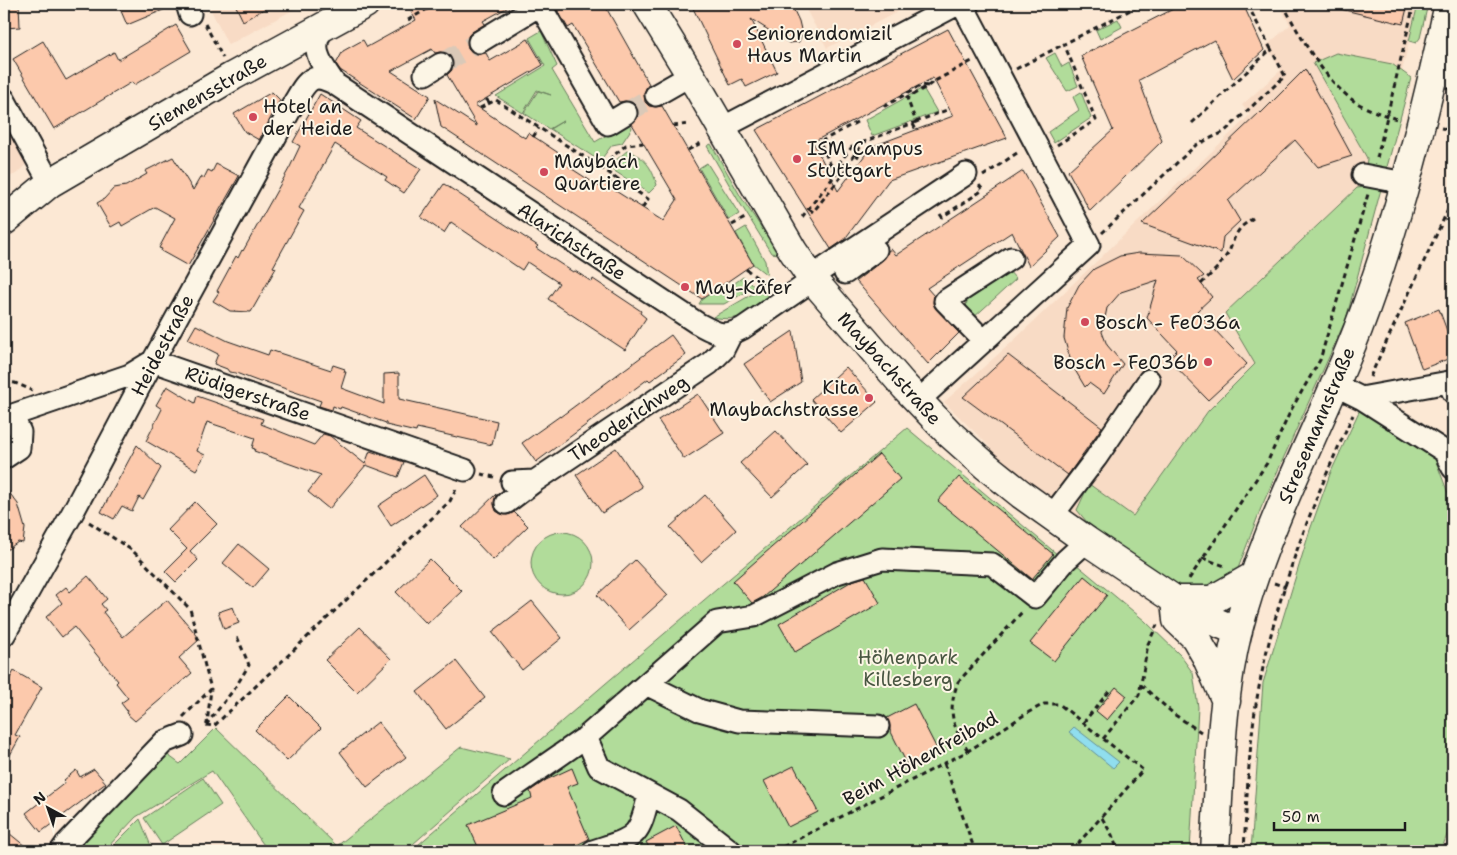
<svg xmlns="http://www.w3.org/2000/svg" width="1457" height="855" font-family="'Shantell Sans',sans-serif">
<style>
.built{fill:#f8dbc5}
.green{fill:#b1dc9a;stroke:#667c5b}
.water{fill:#90deee;stroke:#62909a}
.building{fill:#fcc9ac;stroke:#1c1c1c;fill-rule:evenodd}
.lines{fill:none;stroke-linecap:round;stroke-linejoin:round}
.minor-tunnel{stroke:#dac9b8;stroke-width:21;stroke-dasharray:21 11;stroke-linecap:butt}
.minor-casing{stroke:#1c1c1c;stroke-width:25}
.major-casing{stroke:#1c1c1c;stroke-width:31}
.path{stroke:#1c1c1c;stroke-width:3;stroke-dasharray:5 4;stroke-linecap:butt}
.minor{stroke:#fcf5e5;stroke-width:21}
.major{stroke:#fcf5e5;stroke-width:28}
.poi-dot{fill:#d1495b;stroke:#fcf5e5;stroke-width:2}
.labels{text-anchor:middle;stroke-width:4;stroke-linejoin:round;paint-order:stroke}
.poi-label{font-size:19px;fill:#1c1c1c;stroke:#fcf5e5;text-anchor:start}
.street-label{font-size:19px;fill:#1c1c1c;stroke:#fcf5e5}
.park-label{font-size:19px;fill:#495642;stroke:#fcf5e5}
</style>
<rect width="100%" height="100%" fill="#fce8d4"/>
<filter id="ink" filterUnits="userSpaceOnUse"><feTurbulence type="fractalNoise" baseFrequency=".02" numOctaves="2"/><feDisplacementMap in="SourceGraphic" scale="10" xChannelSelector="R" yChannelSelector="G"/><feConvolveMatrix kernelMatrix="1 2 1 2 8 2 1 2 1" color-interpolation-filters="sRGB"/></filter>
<g filter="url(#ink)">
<path class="built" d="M208 4H304L228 45Z
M803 4H913L827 48Z
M1279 4H1418L1402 71 1391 64 1313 63 1367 158 1364 187 1255 364 1208 411 1133 516 1096 533 995 460 989 446 944 402 1011 343 1250 115 1242 105 1281 70 1266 46 1290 25Z
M4 74 42 149 16 174 4 179Z"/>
<path class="green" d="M1418 4H1428L1420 38 1416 43 1409 41Z
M1118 19 1122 27 1100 39 1096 30Z
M541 31 557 66 552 70 595 142 629 122 632 128 622 143 612 145 600 161 550 129 563 121 549 129 524 113 538 91 551 95 537 90 523 113 496 96 545 66 529 38Z
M1055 53 1062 67 1069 63 1078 86 1067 91 1046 58Z
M1336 53 1392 64 1411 78 1346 319 1261 508 1234 579 1200 595 1178 585 1096 533 1077 510 1089 484 1133 516 1208 411 1255 364 1225 313 1357 188 1364 187 1367 158 1313 63Z
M923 88 937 112 872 136 865 120Z
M1081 92 1091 118 1054 143 1048 132 1079 110 1073 97Z
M711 144 741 197 779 254 771 253 738 200 707 146Z
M628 150C646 159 651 166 657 185L649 193 608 167Z
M707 163 739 214 729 220 699 168Z
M746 227 765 261 767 275 753 264 736 233Z
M1007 269 1016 279 972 319 966 312 967 298Z
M743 277 755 287 724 304H699L702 299 720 286 724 291Z
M761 289 773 300C752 312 738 323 713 317Z
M1362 405 1432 451 1453 506V556L1451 568 1453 572V819L1441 851H1251L1263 683 1310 530 1330 474Z
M907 428 1058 555 1076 564 1145 621 1180 655 1193 673 1198 707 1190 851H411L605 684Z
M531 563a31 31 0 1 1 62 0a31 31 0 1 1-62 0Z
M216 728 337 846 461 747 510 759 405 851H268L212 771 136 817 104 851H72L165 753 180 764Z
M203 778 221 805 162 845 144 818Z
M140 819 153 851H108Z"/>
<path class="water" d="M1074 727 1119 762 1113 768 1069 732Z"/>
<path class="building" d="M4 4H19L20 27 4 28Z
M118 4H175V5L127 25Z
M235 4H273L243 21Z
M426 4H514L483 21 485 24 472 32 468 36 467 43 468 48 473 53 480 54 486 53 490 61 528 39 543 65 475 105 525 138 528 133 539 140 572 162 569 167 600 187 603 183 663 221 677 200 632 124 637 119 638 113 637 107 632 102 625 101 619 102 573 25 568 28 554 4H604L649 84 646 88 644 94 645 102 649 106 655 107 662 106 753 264 702 299 441 127 435 99 477 126 447 75 452 70 453 64 451 57 446 53 440 52 435 53 432 49 391 71 430 96 416 119 340 70 336 64 343 51 363 40 367 47 416 20 411 12Z
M691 4H791L799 21 802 34 799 42 789 43 751 19 777 72 746 87 742 79 730 85Z
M1183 4H1243L1264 50 1233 79 1214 40 1139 80 1162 141 1090 211 1068 171 1113 130 1081 56Z
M1341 4H1408L1403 24 1340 9Z
M176 25 191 51 134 85 132 82 54 129 13 59 43 41 66 80 114 52 118 60Z
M948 29 1007 138 889 180 844 240 831 249 756 130ZM933 78 953 116 871 147 838 191 813 142Z
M1305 69 1352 156 1318 167 1295 140 1228 201 1240 221 1223 237 1221 253 1142 224 1260 112 1261 113Z
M272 92 280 100 259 140 245 132 234 114Z
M320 94 361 121 356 128 421 169 404 193 385 180 387 177 335 144 299 208 304 211 273 267 276 268 251 312 230 311 213 301 219 292 217 291 236 256 238 258 242 250 243 251 290 167 300 146 293 142Z
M173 157 193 190 201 176 204 178 208 170 212 172 216 164 239 176 188 266 161 251 162 249 159 248 175 218 155 207 122 226 120 222 111 227 97 203 104 199 114 188 126 186 147 174 145 171Z
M1023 171 1060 237 1029 266 1012 232 927 288 934 296 933 303 936 309 959 333 928 364 856 281 883 260 888 251 891 249 896 255Z
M444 184 538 246 536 248 573 272 575 271 592 282 593 279 641 311 640 313 646 318 625 350 548 299 559 283 527 262 522 270 451 222 444 233 421 217Z
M1139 253 1182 255 1204 276 1198 280 1212 297 1197 311 1247 364 1208 400 1168 359 1177 350 1147 318 1158 280 1121 292 1107 308 1102 332 1107 345 1123 364 1104 394 1089 383 1085 387 1072 365 1064 338 1067 308 1079 285 1094 269 1120 256Z
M1439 309 1453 347V357L1422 369 1405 323Z
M196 325 228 341 268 355 270 350 331 370 333 365 345 369 344 372H346L341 388 384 404V374L399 373V399L497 421 492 445 417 428 416 432 386 425V423L341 407 340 409 333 406 332 410 319 406 321 401 263 381 260 382 236 373 229 372 227 369 214 364 218 354 188 339Z
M793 331 801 382 770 402 744 364Z
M671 335 686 355 650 381 648 379 536 462 522 443 560 416V417Z
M1008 355 1102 427 1068 475 963 397Z
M846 367 877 402 841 433 811 399Z
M167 386 195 403 197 396 263 419 261 424 314 445 323 434 330 436 365 464 370 451 404 462 398 477 366 465 329 509 308 492 321 475 254 451 255 449 252 448 255 438 207 422 197 451 205 455 196 470 146 441 162 409 156 405Z
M698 394 724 433 684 459 658 420Z
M776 431 807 465 772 497 740 463Z
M137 445 161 468 143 500 139 497 132 511 122 506 114 519 101 512Z
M616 448 642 487 602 513 576 475Z
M879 454 900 479 763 597 752 603 733 581Z
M424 475 437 495 391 526 378 506Z
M959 477 1053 554 1032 579 938 501Z
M4 486 18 504 25 528 23 543 18 542 4 552Z
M496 494 494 504 496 511 501 514 507 515 514 512 528 526 493 560 462 527Z
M705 495 736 530 701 562 670 527Z
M195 502 217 524 190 551 198 560 176 582 165 571 187 549 168 530Z
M239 544 269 569 253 588 223 563Z
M430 559 462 591 427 624 396 592Z
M635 560 668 595 629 630 597 595Z
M88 576 107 599 101 604 106 610 103 612 123 637 167 600 200 639 179 658 192 673 135 721 126 713 127 711 121 703 128 698 116 683 118 681 74 627 62 637 46 617 62 603 56 595 66 587 70 592Z
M1084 576 1107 595 1054 661 1030 643Z
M865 577 880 603 795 652 779 624 852 581Z
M532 601 562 638 522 670 492 632Z
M233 607 239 623 224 629 218 612Z
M360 627 391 659 357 692 325 660Z
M456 661 485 698 446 729 417 692Z
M14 671 42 687 15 735 20 737 4 766V689Z
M1116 687 1127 696 1107 720 1096 711Z
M289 696 321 728 287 761 255 730Z
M914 704 938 751 908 766 890 730V726L887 718Z
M378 722 406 757 367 787 340 752Z
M794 766 818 812 788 827 764 781Z
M572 768 578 783 567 787 589 839 564 851H480L468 825 532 798 530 791 546 780Z
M94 769 106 783 41 832 26 813 66 782 64 780 76 770 80 777Z
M676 826 689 851H651L646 842Z
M4 829 31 851H4Z"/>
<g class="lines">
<path class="minor-tunnel" d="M441 64 479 42
M626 113 656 95"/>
<defs>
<path id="minor" d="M187 4 190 14
M325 26C307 47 322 65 335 84
M479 42 540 5 608 124 626 113
M1435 70 1453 78
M425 74 441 64
M656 95 691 75
M4 99 50 183
M722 128 958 4
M1363 175 1405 183
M845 273 876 250
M811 277 966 174
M984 341 945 301 1011 258
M1335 385 1361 398 1444 451 1453 468
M1361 398 1449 382 1453 392
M918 401 1089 245 962 4
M4 418 130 375 153 361 465 470
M4 458 19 448 20 432 12 415
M512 482 535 481 709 364 723 350 731 334
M506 503 535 481
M1052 516 1096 458 1149 380
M4 635 73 512 153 361 295 101C307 81 311 71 335 84L697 323C716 333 723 339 743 328L813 280
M646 684 699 710 739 721 878 726
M586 737 599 767 679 810 731 851
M504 794 586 737 717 622 754 616 837 573 882 559 992 564 1035 597 1066 560 1087 541
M61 851 66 844 164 742 182 735
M593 851C635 837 639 840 649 794"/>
<path id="major" d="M647 4 699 89 793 251 813 280 905 387 950 434 986 466 1021 494 1087 541 1175 600 1208 619 1238 631
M4 221 50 183 233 76 365 4
M1175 600 1177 620 1195 637 1206 656 1226 701
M1175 600H1212L1254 576
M1215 851C1220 779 1220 701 1238 630 1265 525 1319 430 1358 329 1398 223 1425 114 1449 4"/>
</defs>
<use href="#minor" class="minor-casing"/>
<use href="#major" class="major-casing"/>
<path class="path" d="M1283 4C1299 35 1324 80 1354 101 1368 110 1384 115 1400 120
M408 20 436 4
M205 24 223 58
M1016 69 1064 44
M486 99 490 103
M884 105 885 106 922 85 928 86
M480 108 496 100 600 167 626 145 643 143
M857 122 820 142 833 170 852 147 858 151
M916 122 949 109
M1192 123 1271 49 1247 4
M913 124 916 130
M673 126 689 124
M1441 128 1453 130
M533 137 539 128
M1057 145 1096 120 1064 44 1142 4
M688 150 701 143
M855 154 862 159
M566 158 572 149
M1377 158 1414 4
M600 167 648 199 642 208
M983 176 1020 151
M608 186 615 177
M809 209 813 212 848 168 849 162 864 142 916 122 907 98 928 86 933 82 972 61
M940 214 942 217 983 190 979 185
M802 217 843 165 849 162
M732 225 745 218
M1102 233 1196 145 1224 132 1285 76 1271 49
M746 269 765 284
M1201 284 1218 267 1229 252 1235 236 1241 227 1253 218
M1370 377 1453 199
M4 382 15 383 32 390
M481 474 494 477
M89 522 133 551 190 609 211 689
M1202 558 1225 566
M1189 579 1267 463 1291 410 1320 360 1368 194
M1274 583 1286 587
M1141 685 1175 715 1201 732
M183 717 211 689 207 724
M1083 723 1111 689
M206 725 214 726 450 501 457 487
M206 725 235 688 249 665 236 634
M1103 739 1139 695 1148 644 1157 625
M968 751C952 725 947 712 958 682L1023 611
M944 763 975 851
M1102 818 1112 835 1118 851
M775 851 968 751 1029 712 1044 704H1059L1143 770 1081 840 1074 851
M1244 851C1247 795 1249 737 1260 682 1278 591 1314 498 1353 415"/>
<use href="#minor" class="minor"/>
<use href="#major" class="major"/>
</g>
</g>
<g class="poi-dot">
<circle cx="737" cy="44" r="5"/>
<circle cx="253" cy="117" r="5"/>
<circle cx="797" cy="159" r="5"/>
<circle cx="544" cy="172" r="5"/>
<circle cx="685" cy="287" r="5"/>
<circle cx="1085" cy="322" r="5"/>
<circle cx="1208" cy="362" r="5"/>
<circle cx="869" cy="398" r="5"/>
</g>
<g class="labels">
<g class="poi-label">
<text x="747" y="40">Seniorendomizil<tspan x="747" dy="22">Haus Martin</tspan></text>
<text x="263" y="113">Hotel an<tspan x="263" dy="22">der Heide</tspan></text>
<text x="807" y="155">ISM Campus<tspan x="807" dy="22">Stuttgart</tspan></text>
<text x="554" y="168">Maybach<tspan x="554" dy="22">Quartiere</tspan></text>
<text x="695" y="294">May-Käfer</text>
<text x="1095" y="329">Bosch - Fe036a</text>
<text x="1198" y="369" text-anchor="end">Bosch - Fe036b</text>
<text x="859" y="394" text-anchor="end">Kita<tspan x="859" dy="22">Maybachstrasse</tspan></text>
</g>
<g class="street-label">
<text transform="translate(207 92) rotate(-30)" y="7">Siemensstraße</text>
<text transform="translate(572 241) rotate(33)" y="7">Alarichstraße</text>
<text transform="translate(162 345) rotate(-62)" y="7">Heidestraße</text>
<text transform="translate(890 368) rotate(48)" y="7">Maybachstraße</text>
<text transform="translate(248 393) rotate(19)" y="7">Rüdigerstraße</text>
<text transform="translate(628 418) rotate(-34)" y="7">Theoderichweg</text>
<text transform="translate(1316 425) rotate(-67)" y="7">Stresemannstraße</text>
<text transform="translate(920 758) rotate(-29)" y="7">Beim Höhenfreibad</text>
</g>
<g class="park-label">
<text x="908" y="664">Höhenpark<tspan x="908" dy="22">Killesberg</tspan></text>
</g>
</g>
<rect width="1457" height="855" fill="none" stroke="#fcf5e5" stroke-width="20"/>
<rect x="10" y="10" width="1437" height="835" fill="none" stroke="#1c1c1c" stroke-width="2" filter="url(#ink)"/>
<g transform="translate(48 808) rotate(320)" stroke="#fcf5e5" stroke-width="4" paint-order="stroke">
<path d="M0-4L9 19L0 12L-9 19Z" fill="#1c1c1c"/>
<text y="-8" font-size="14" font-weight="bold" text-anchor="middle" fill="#1c1c1c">N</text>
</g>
<path d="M1274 822v8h131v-8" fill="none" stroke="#1c1c1c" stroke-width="2.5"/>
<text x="1282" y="822" font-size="15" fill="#1c1c1c" stroke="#fcf5e5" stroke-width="4" paint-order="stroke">50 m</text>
</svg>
